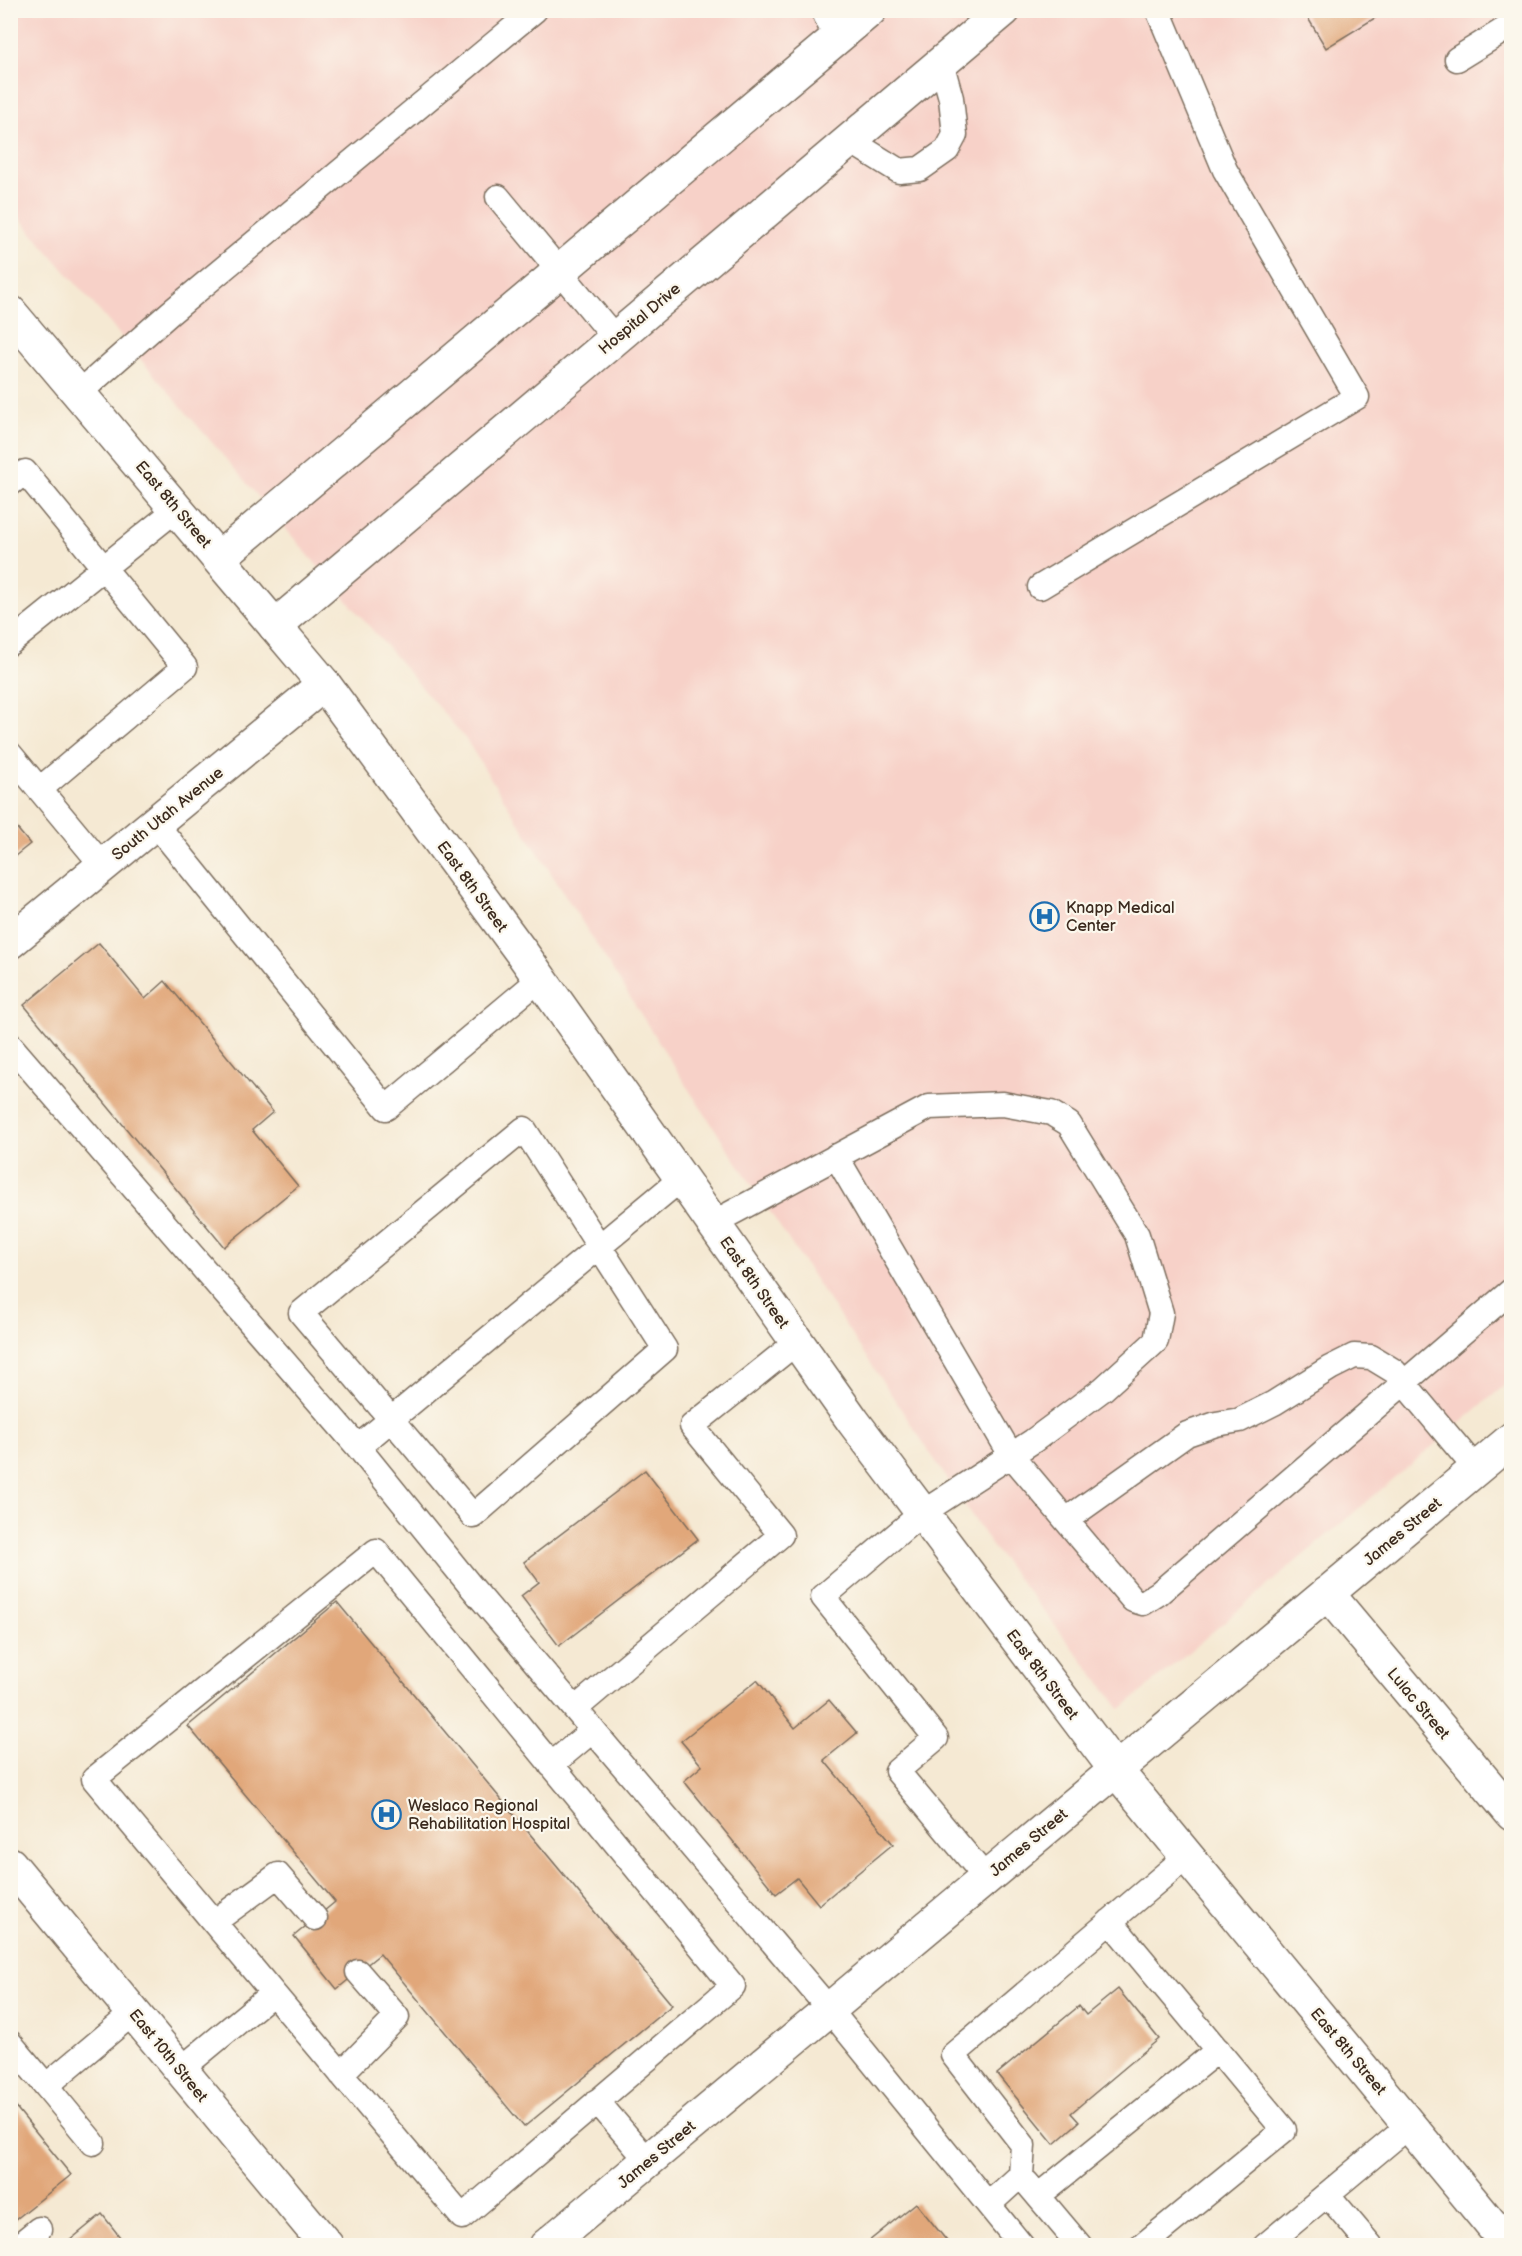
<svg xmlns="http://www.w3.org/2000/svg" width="1522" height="2256" font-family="'Balsamiq Sans',sans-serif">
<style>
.built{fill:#f7d1c8}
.building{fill:#e1a77a}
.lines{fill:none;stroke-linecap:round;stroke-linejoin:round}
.service-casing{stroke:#7c6d5d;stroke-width:27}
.minor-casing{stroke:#7c6d5d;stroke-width:36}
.tertiary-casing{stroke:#7c6d5d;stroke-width:36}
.service{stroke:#fff;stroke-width:24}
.minor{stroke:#fff;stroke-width:33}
.tertiary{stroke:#fff;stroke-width:33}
.labels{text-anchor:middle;stroke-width:4.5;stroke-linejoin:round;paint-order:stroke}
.street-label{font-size:16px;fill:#3b2a1e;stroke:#fbf7ec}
.poi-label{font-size:16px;fill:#3b2a1e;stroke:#fbf7ec;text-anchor:start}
</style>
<rect width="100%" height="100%" fill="#fbf7ec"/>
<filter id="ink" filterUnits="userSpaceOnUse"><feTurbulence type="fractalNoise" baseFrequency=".0167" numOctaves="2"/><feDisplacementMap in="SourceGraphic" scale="12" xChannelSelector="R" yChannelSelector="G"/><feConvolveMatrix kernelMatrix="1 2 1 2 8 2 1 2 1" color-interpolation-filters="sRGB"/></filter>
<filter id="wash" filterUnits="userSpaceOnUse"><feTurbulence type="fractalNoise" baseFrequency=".008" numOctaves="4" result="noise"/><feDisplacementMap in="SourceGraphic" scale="24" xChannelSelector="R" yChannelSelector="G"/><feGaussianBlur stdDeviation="1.35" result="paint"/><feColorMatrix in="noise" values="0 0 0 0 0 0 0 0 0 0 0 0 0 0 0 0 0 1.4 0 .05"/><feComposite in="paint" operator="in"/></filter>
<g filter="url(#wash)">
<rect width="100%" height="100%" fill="#f5e9d3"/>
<path class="built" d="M10 11H1511V1380L1121 1709 992 1546 691 1093 465 738 11 208Z"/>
<g id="blocks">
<path class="building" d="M1303 10H1388L1326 48Z
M10 820 30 844 10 860Z
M99 943 145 999 165 981 273 1112 252 1130 298 1186 224 1247 24 1005Z
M645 1470 698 1539 559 1646 521 1596 539 1582 524 1562Z
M337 1602 672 2005 524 2127 380 1954 337 1989 294 1936 335 1902 188 1726Z
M757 1680 795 1728 829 1700 857 1733 824 1760 893 1844 819 1905 797 1878 776 1894 684 1781 702 1766 681 1741Z
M1118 1989 1159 2039 1071 2113 1079 2122 1054 2144 997 2074 1079 2006 1086 2015Z
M10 2100 71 2175 10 2224Z
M916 2203 951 2246H863Z
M102 2214 127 2246H63Z"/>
</g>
</g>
<g filter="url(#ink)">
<use href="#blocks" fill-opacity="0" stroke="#7c6d5d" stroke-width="1.5"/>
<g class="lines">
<defs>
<path id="service" d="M823 10 836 38
M1457 59 1512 25
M849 140 899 171 920 169 947 150 955 135 951 98 941 62
M498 197 615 338
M79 393 170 313 535 10
M10 484 25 472 185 667 40 789
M1040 587 1357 397 1225 170 1158 10
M10 643 178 508
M10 754 103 866
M155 823 386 1108 540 979
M10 1045 358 1447 469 1584 830 2010 1022 2246
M524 1129 665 1349 473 1516 301 1313Z
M836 1156 1011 1455 1133 1600 1143 1603 1159 1593 1512 1290
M713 1223 929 1107 1003 1104 1051 1113 1069 1124 1137 1235 1161 1313 1156 1341 1103 1389 1033 1441 922 1513 823 1597 936 1738 897 1771 986 1878
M358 1447 682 1178
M1066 1520 1187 1434 1216 1424 1240 1420 1274 1403 1330 1368 1354 1356 1371 1357 1394 1371 1476 1469
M575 1709 781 1535 692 1426 797 1342
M551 1765 593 1730
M1110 1921 1284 2130 1142 2246
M214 1922 278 1875 315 1918
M10 2043 46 2086
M180 2070 273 1993 94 1779 376 1551 733 1986 462 2217 273 1993
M341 2074 397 2017 358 1972
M597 2101 648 2161
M93 2143 46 2086 134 2012
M1027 2183 1080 2246
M1327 2194 1371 2246
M1038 2196 1218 2050
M989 2204 1021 2175 1023 2145 953 2055 1187 1856
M18 2246 39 2229
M1265 2246 1410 2125"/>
<path id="minor" d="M219 558 870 10
M275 626 1004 10
M10 942 324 684
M1327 1593 1512 1814
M10 1864 327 2246
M546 2246 1512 1439"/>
<path id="tertiary" d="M10 312 324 684 522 953 853 1421 1115 1769 1509 2246"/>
</defs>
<use href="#service" class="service-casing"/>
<use href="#minor" class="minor-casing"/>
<use href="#tertiary" class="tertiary-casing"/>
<use href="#service" class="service"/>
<use href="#minor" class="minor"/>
<use href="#tertiary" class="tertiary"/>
</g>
</g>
<defs>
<symbol id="hospital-ring" viewBox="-11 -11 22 22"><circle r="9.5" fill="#fbf7ec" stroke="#1f6fb2" stroke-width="1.5"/><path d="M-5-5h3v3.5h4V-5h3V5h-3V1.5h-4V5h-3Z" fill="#1f6fb2"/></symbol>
</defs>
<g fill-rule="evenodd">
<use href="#hospital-ring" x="1028" y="900" width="33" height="33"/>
<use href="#hospital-ring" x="370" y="1798" width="33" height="33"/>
</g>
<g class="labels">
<g class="street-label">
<text transform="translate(639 318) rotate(-40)" y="6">Hospital Drive</text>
<text transform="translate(174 504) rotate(50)" y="6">East 8th Street</text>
<text transform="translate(167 813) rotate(-39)" y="6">South Utah Avenue</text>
<text transform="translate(473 886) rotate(54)" y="6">East 8th Street</text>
<text transform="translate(755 1282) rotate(55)" y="6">East 8th Street</text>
<text transform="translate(1402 1531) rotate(-40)" y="6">James Street</text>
<text transform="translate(1043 1674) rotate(53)" y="6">East 8th Street</text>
<text transform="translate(1419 1703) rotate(50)" y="6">Lulac Street</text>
<text transform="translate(1028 1842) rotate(-40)" y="6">James Street</text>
<text transform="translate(1349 2051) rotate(50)" y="6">East 8th Street</text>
<text transform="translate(169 2055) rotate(51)" y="6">East 10th Street</text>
<text transform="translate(656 2154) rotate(-40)" y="6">James Street</text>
</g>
<g class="poi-label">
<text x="1066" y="913">Knapp Medical<tspan x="1066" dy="18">Center</tspan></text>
<text x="408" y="1811">Weslaco Regional<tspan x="408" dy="18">Rehabilitation Hospital</tspan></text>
</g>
</g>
<rect width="1522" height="2256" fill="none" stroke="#fbf7ec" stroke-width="36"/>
</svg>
